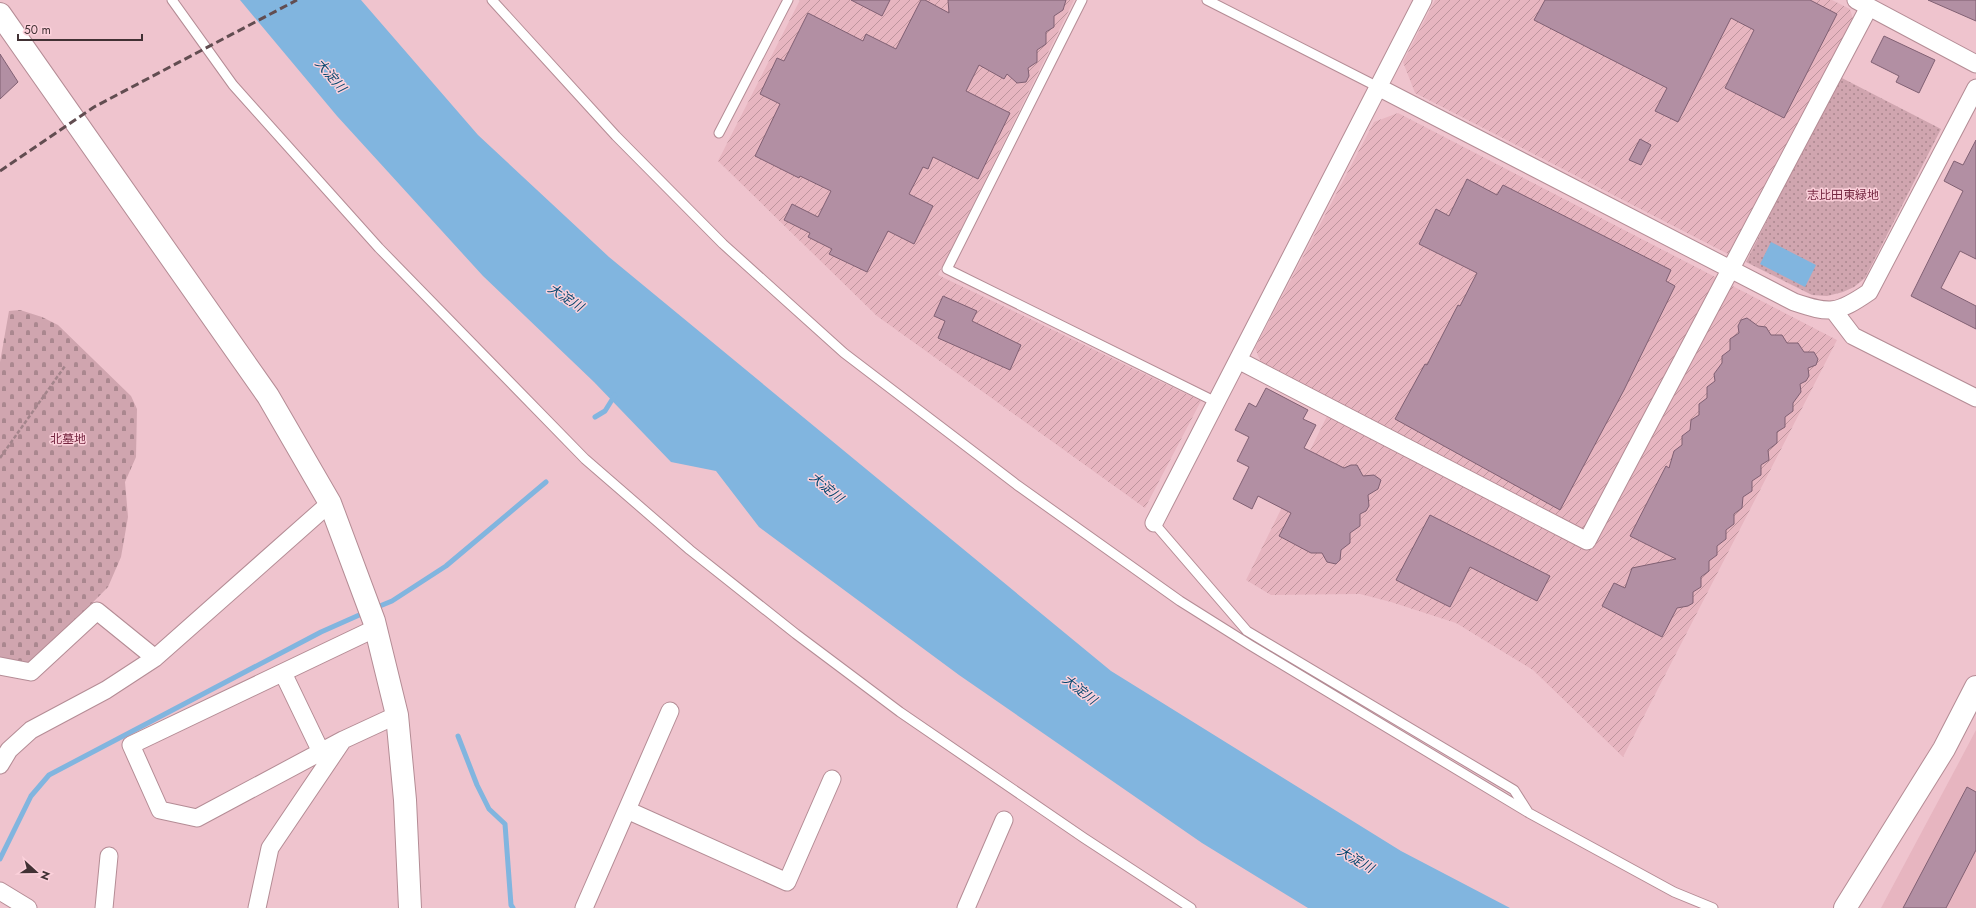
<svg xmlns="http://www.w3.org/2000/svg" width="1976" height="908" font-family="Jost,'Noto Sans JP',sans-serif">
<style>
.built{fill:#e7b5c0}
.industrial{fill:url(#industrial-furrows)}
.cemetery{fill:url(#cemetery-stones)}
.park{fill:url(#park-dots)}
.water{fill:#81b5df}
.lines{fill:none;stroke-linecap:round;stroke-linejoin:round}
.stream{stroke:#81b5df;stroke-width:5}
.building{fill:#b28fa3;stroke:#806073}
.lane-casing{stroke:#b48c95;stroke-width:11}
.street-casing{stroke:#b48c95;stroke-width:19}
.secondary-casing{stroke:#b48c95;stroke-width:24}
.path{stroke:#a3848b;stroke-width:2.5;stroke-dasharray:4 2;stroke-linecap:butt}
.lane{stroke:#fff;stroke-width:9}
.street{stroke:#fff;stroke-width:17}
.secondary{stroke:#fff;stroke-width:22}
.rail{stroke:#624d51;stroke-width:3;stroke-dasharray:8 4;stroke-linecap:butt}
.labels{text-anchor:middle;stroke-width:3;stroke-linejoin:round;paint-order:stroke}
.park-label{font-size:12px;fill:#74253f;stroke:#fcd1db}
.water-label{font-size:13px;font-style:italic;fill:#04466e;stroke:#fcd1db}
</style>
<defs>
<pattern id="industrial-furrows" width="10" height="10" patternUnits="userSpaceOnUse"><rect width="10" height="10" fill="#e7b5c0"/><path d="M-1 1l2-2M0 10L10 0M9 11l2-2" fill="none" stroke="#bd949d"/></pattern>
<pattern id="cemetery-stones" width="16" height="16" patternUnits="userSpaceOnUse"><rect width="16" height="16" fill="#d0a5af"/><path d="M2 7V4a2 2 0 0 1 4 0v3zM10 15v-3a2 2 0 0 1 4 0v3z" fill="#aa878f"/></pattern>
<pattern id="park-dots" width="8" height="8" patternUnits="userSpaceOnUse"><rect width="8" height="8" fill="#d0a5af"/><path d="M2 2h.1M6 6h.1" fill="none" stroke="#aa878f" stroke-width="1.8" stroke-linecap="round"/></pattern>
</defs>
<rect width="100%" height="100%" fill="#efc4ce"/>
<path class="built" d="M1976 730V908H1881L1957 766Z"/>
<path class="industrial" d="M800 0H1074L938 275 1201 401 1145 508 877 316 718 161Z
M1435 0H1832L1850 9 1853 19 1728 254 1415 93 1403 62Z
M1398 113 1837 340 1623 757 1533 670 1456 623 1391 602 1360 594 1271 595 1246 580 1334 402 1262 365 1255 348 1374 122Z"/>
<path class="cemetery" d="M20 310 42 317 58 325 131 396 137 409 136 457 125 482 128 517 121 557 108 587 47 649 27 664 0 660V362L9 311Z"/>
<path class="park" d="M1840 77 1941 129 1865 278 1854 287 1843 292 1827 296 1812 295 1746 262Z"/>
<path class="water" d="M240 0H361L478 135 609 257 1111 671 1401 851 1510 908H1308L1202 843 959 675 759 527 716 471 671 462 594 382 483 276 337 116Z
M1771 242 1816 265 1805 287 1760 264Z"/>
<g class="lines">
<path class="stream" d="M595 417 605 411 615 395
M375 608 392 601 446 566 546 482
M458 736 477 785 489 809 505 824 511 905 513 908
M0 859 31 796 49 775 321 632 366 612"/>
</g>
<path class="building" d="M851 0H890L882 16Z
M921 0H925L949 13 948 0H1066L1063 10 1054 16V27L1046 32V44L1037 50V62L1028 68 1029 76 1026 82 1017 83 1007 74 1004 79 979 65 966 91 1010 113 978 179 933 157 928 169 923 167 909 194 933 206 914 244 888 231 867 272 829 254 832 249 808 237 810 233 784 220 792 204 818 217 831 191 800 176 799 178 755 156 780 104 760 94 777 58 784 61 808 13 863 41 866 34 896 49Z
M1545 0H1810L1837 14 1784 118 1725 88 1754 30 1731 18 1678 122 1655 111 1667 88 1534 20Z
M1928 0H1976V21Z
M1884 36 1935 60 1919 93 1896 82 1899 76 1871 62Z
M0 54 18 82 0 99Z
M1640 139 1651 145 1641 165 1629 160Z
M1976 140V259L1960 251 1941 288 1976 306V329L1911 296 1963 191 1944 181 1954 161 1963 165Z
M1467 179 1497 195 1503 185 1671 270 1666 281 1675 286 1624 390 1560 510 1395 419 1425 364 1427 365 1458 305 1460 306 1477 273 1419 244 1436 209 1449 216Z
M943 296 977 311 972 321 1021 345 1010 370 938 338 945 321 934 316Z
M1747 318 1758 326 1766 327 1771 335H1782L1787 343H1798L1804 352H1814L1818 359 1816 365 1808 368 1809 376 1806 381 1800 384 1801 392 1793 403V411L1785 417V427L1777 432V443L1768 450 1769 460 1761 465V475L1752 481V491L1743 497 1742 508 1734 514V524L1726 530V539L1717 546V555L1709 561V571L1701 577V587L1693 592V603L1688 606 1677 608 1662 637 1602 606 1614 583 1625 588 1632 568 1676 559 1630 536 1666 466 1669 468 1674 451 1682 445V436L1690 430 1691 420 1699 415V404L1707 398V387L1715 381 1714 374 1722 363V356L1730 350V339L1739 333 1738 326 1741 320Z
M1266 388 1308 410 1303 419 1316 425 1304 448 1344 468 1351 465H1357L1363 476 1374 475 1381 480 1378 489 1368 495 1369 506 1366 511 1360 514V526L1350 533V543L1341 550 1340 560 1336 564 1327 562 1322 553H1311L1279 536 1291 513 1258 496 1252 509 1233 499 1249 467 1237 461 1249 437 1235 430 1249 403 1256 407Z
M1430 515 1550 576 1537 601 1470 567 1450 607 1396 580Z
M1967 787 1976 792V850L1946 908H1903Z"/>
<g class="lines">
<defs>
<path id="lane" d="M172 0 233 85 379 248 585 459 690 550 796 634 900 712 1084 838 1191 908
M492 0 616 136 723 244 844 353 1017 485 1180 601 1250 645 1529 813 1674 892 1713 908
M1082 0 947 269 1216 402
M1207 0 1378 87
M719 133 788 0
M1154 523 1247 631 1514 790 1528 812"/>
<path id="street" d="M1856 0 1976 64
M1378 87 1794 302C1830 314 1837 314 1869 292L1976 88
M1834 311 1853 336 1976 398
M1238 360 1587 541 1869 7
M1154 523 1423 0
M0 666 31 672 97 611 155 658
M283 673 321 752
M343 740 197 818 160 810 131 745 376 628
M0 765 9 750 31 730 106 690 155 658 330 503
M627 810 787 882 832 779
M0 891 28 908
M104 908 109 856
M257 908 270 848 343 740 397 715
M584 908 670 711
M966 908 1004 820"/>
<path id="secondary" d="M0 14 268 396 330 503 374 621 397 715 405 800 410 908
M1845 908 1944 749 1976 687"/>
</defs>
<use href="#lane" class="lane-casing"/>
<use href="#street" class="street-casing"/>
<use href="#secondary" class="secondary-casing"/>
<path class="path" d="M0 458 65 366"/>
<use href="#lane" class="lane"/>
<use href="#street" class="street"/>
<use href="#secondary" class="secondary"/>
<path class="rail" d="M0 171 94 107 297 0"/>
</g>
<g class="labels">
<g class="park-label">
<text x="1843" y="199">志比田東緑地</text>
<text x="68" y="443">北墓地</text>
</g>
<g class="water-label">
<text transform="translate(331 75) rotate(49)" y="5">大淀川</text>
<text transform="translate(566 297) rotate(33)" y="5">大淀川</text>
<text transform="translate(827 487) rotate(40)" y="5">大淀川</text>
<text transform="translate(1080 689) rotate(38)" y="5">大淀川</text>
<text transform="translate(1356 859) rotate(30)" y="5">大淀川</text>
</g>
</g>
<g transform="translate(36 872) rotate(111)" stroke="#fcd1db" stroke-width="3" paint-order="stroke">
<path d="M0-3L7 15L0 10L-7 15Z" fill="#413134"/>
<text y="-6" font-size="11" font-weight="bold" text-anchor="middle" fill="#413134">N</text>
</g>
<path d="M18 34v6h124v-6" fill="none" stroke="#413134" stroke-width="2"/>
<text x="24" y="34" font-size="12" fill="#413134" stroke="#fcd1db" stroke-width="3" paint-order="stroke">50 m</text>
</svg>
